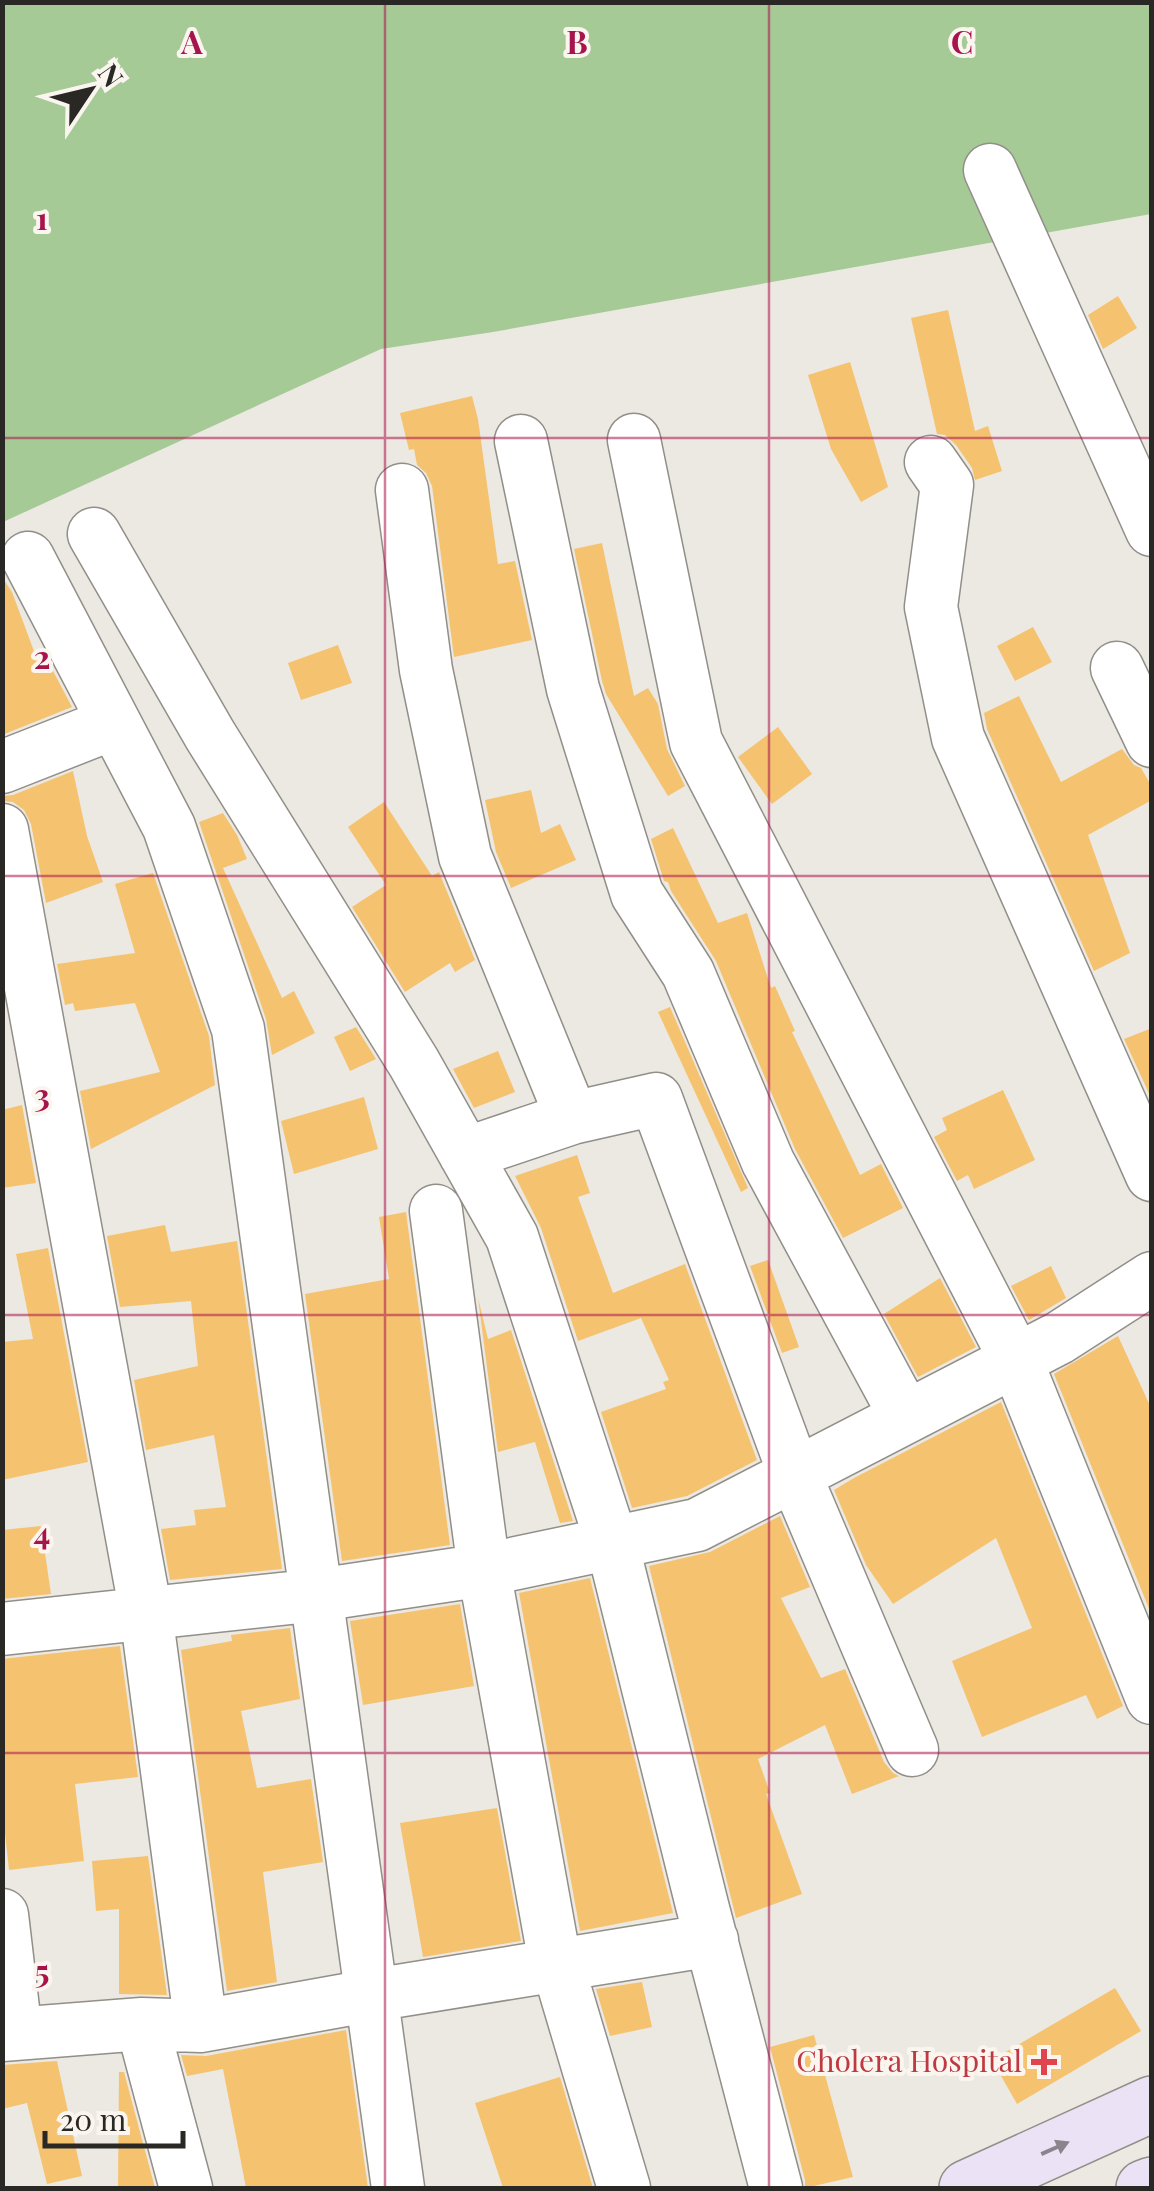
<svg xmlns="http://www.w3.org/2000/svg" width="1154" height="2191" font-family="'Playfair Display',serif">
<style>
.green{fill:#a6ca96}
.building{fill:#f5c36f}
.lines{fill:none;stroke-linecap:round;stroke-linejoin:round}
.street-casing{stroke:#928e88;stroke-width:55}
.secondary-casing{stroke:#928e88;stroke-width:58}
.street{stroke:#fff;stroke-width:52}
.secondary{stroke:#ece2f5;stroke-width:55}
.oneway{fill:#8a858d}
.grid{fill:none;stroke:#a7144c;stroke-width:2.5;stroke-opacity:0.55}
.health-dot{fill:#e0444e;stroke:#faf6ef;stroke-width:4}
.labels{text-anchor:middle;stroke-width:8;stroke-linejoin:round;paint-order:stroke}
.health-label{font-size:30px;fill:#be3a42;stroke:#faf6ef;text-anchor:end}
.grid-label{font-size:32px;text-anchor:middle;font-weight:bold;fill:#a7144c;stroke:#faf6ef;stroke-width:8;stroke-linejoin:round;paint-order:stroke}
</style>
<rect width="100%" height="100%" fill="#ece8e2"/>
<path class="green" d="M2 3H1151V214L493 332 381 349 3 522Z"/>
<path class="building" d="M1118 296 1137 328 1103 349 1088 315Z
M948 310 975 431 988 426 1002 471 975 480 972 468 956 445 945 435 937 434 911 318Z
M850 362 888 487 861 502 831 449 808 375Z
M472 396 478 419 498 564 515 561 532 640 454 657 432 486 426 473 417 465 414 449 409 450 400 413Z
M602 543 634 696 648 688 658 704 667 749 685 786 668 796 606 694 602 681 574 549Z
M2 577 12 592 41 670 50 665 72 707 2 735Z
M1033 627 1052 662 1015 681 997 646Z
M338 645 352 683 301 700 288 663Z
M1019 696 1061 782 1122 749 1134 765 1141 768 1152 787V800L1088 835 1130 953 1094 971 987 729 984 713Z
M778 727 812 774 772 804 738 757Z
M73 771 87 836 103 882 46 903 31 824 24 810 13 802 2 801V796L13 795Z
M531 790 541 833 560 824 576 860 511 888 496 852 485 800Z
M384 802 432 876 439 872 475 960 455 972 450 963 405 992 352 907 386 885 348 827Z
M223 813 237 835 247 859 223 868 282 998 294 991 315 1033 272 1055 266 1019 199 822Z
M673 828 718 923 747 913 771 988 775 986 795 1031 792 1032 860 1175 881 1164 903 1208 843 1238 795 1149 716 961 671 891 668 882 664 881 651 839Z
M153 873 209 1036 215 1085 91 1149 80 1091 160 1072 135 1003 75 1011 73 1003 65 1005 57 964 135 953 115 884Z
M670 1007 748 1188 741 1192 658 1012Z
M356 1027 376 1059 350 1071 334 1037Z
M1152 1028V1100L1124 1039Z
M498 1051 515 1092 474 1108 453 1069Z
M1003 1090 1035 1160 974 1189 968 1175 957 1181 934 1137 947 1130 942 1118Z
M364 1097 378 1149 294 1174 281 1121Z
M22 1105 36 1183 2 1188V1110Z
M577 1155 590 1193 578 1197 613 1293 685 1264 757 1460 687 1496 632 1508 601 1412 666 1389 663 1382 669 1380 641 1318 578 1341 541 1228 515 1176Z
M406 1212 450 1545 342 1561 305 1294 389 1279 379 1217Z
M165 1225 171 1252 237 1241 282 1569 170 1580 161 1529 196 1525 194 1510 226 1507 214 1435 146 1450 134 1380 198 1366 191 1301 120 1307 107 1236Z
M48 1248 88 1462 2 1480V1342L33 1339 16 1254Z
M768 1260 799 1347 782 1353 750 1266Z
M1051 1266 1066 1298 1029 1320 1011 1286Z
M940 1278 976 1347 918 1377 884 1314Z
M478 1298 488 1339 511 1330 573 1521 560 1523 535 1442 498 1452Z
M1118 1336 1152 1410V1616L1054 1374Z
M1001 1402 1123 1706 1097 1719 1086 1695 982 1737 952 1661 1032 1628 996 1538 893 1604 866 1565 834 1490 854 1478Z
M780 1516 810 1587 781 1598 821 1678 845 1669 884 1762 893 1773 899 1776 852 1794 825 1725 758 1759 770 1793 766 1794 802 1894 736 1918 649 1566 710 1552Z
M41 1526 51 1594 2 1599V1530Z
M590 1578 673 1913 580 1931 519 1593Z
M460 1604 474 1686 363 1705 350 1621Z
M290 1628 300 1699 241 1711 257 1788 311 1779 323 1862 263 1872 277 1982 227 1991 181 1650 232 1641 231 1635Z
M120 1646 138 1777 75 1784 84 1861 9 1870 2 1805V1659Z
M497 1808 521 1941 423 1957 400 1823Z
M148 1856 167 1995 119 1994V1909L96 1911 92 1861Z
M642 1982 652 2027 610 2036 596 1989Z
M1115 1988 1141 2031 1017 2104 992 2060Z
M346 2030 368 2188H246L223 2069 187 2076 181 2055 206 2056Z
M814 2035 853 2177 805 2188V2180L770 2047Z
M57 2061 82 2176 47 2184 27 2103 2 2109V2065Z
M119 2072H124L155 2188H118Z
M560 2077 593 2188H503L475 2103Z"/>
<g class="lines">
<defs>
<path id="street" d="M990 170 1152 530
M634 440 696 742 1016 1360 1152 1698
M521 441 573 689 637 894 688 973 768 1162 906 1417
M931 462 947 485 931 607 958 738 1152 1175
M402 490 426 670 465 856 572 1118
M94 534 210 735 414 1063 512 1237 612 1543 702 1905 776 2188
M28 558 169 827 238 1029 398 2188
M1117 668 1152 741
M2 767 114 723
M2 830 146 1613 201 2026
M465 1154 572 1118 656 1099 795 1475 912 1750
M436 1211 484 1570 552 1946 624 2188
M2 1629 318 1595 484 1570 697 1525 1059 1338 1152 1278
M2 1915 16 2034
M142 2024 186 2188
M2 2035 142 2024 201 2026 373 1995 712 1940"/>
<path id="secondary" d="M967 2188 1152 2104
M1144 2188 1152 2185"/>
</defs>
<use href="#street" class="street-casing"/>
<use href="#secondary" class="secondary-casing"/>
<use href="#street" class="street"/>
<use href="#secondary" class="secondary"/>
</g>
<defs><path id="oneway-solid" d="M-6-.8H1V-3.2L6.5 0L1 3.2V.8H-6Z" transform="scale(2.5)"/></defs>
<use class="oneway" href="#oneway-solid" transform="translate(1055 2148) rotate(-24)"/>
<path class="grid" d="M385 2V2188M769 2V2188M2 438H1152M2 876H1152M2 1315H1152M2 1753H1152"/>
<path class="health-dot" d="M1039 2047h10v10h10v10h-10v10h-10v-10h-10v-10h10z"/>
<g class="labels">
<g class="health-label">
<text x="1022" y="2072">Cholera Hospital</text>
</g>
</g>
<g class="grid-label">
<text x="192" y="54">A</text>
<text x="577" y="54">B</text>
<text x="962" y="54">C</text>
<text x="42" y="230">1</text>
<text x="42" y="669">2</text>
<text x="42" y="1107">3</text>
<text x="42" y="1545">4</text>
<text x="42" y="1983">5</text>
</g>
<rect width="1154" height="2191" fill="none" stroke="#292825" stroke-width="10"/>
<g transform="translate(90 90) rotate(55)" stroke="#faf6ef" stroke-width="8" paint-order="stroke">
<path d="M0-8L18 38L0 25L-18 38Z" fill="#292825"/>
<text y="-15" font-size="28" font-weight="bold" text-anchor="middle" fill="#292825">N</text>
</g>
<path d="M45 2131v15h138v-15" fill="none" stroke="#292825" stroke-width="5"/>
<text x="60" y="2131" font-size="30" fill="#292825" stroke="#faf6ef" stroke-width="8" paint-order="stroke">20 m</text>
</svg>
